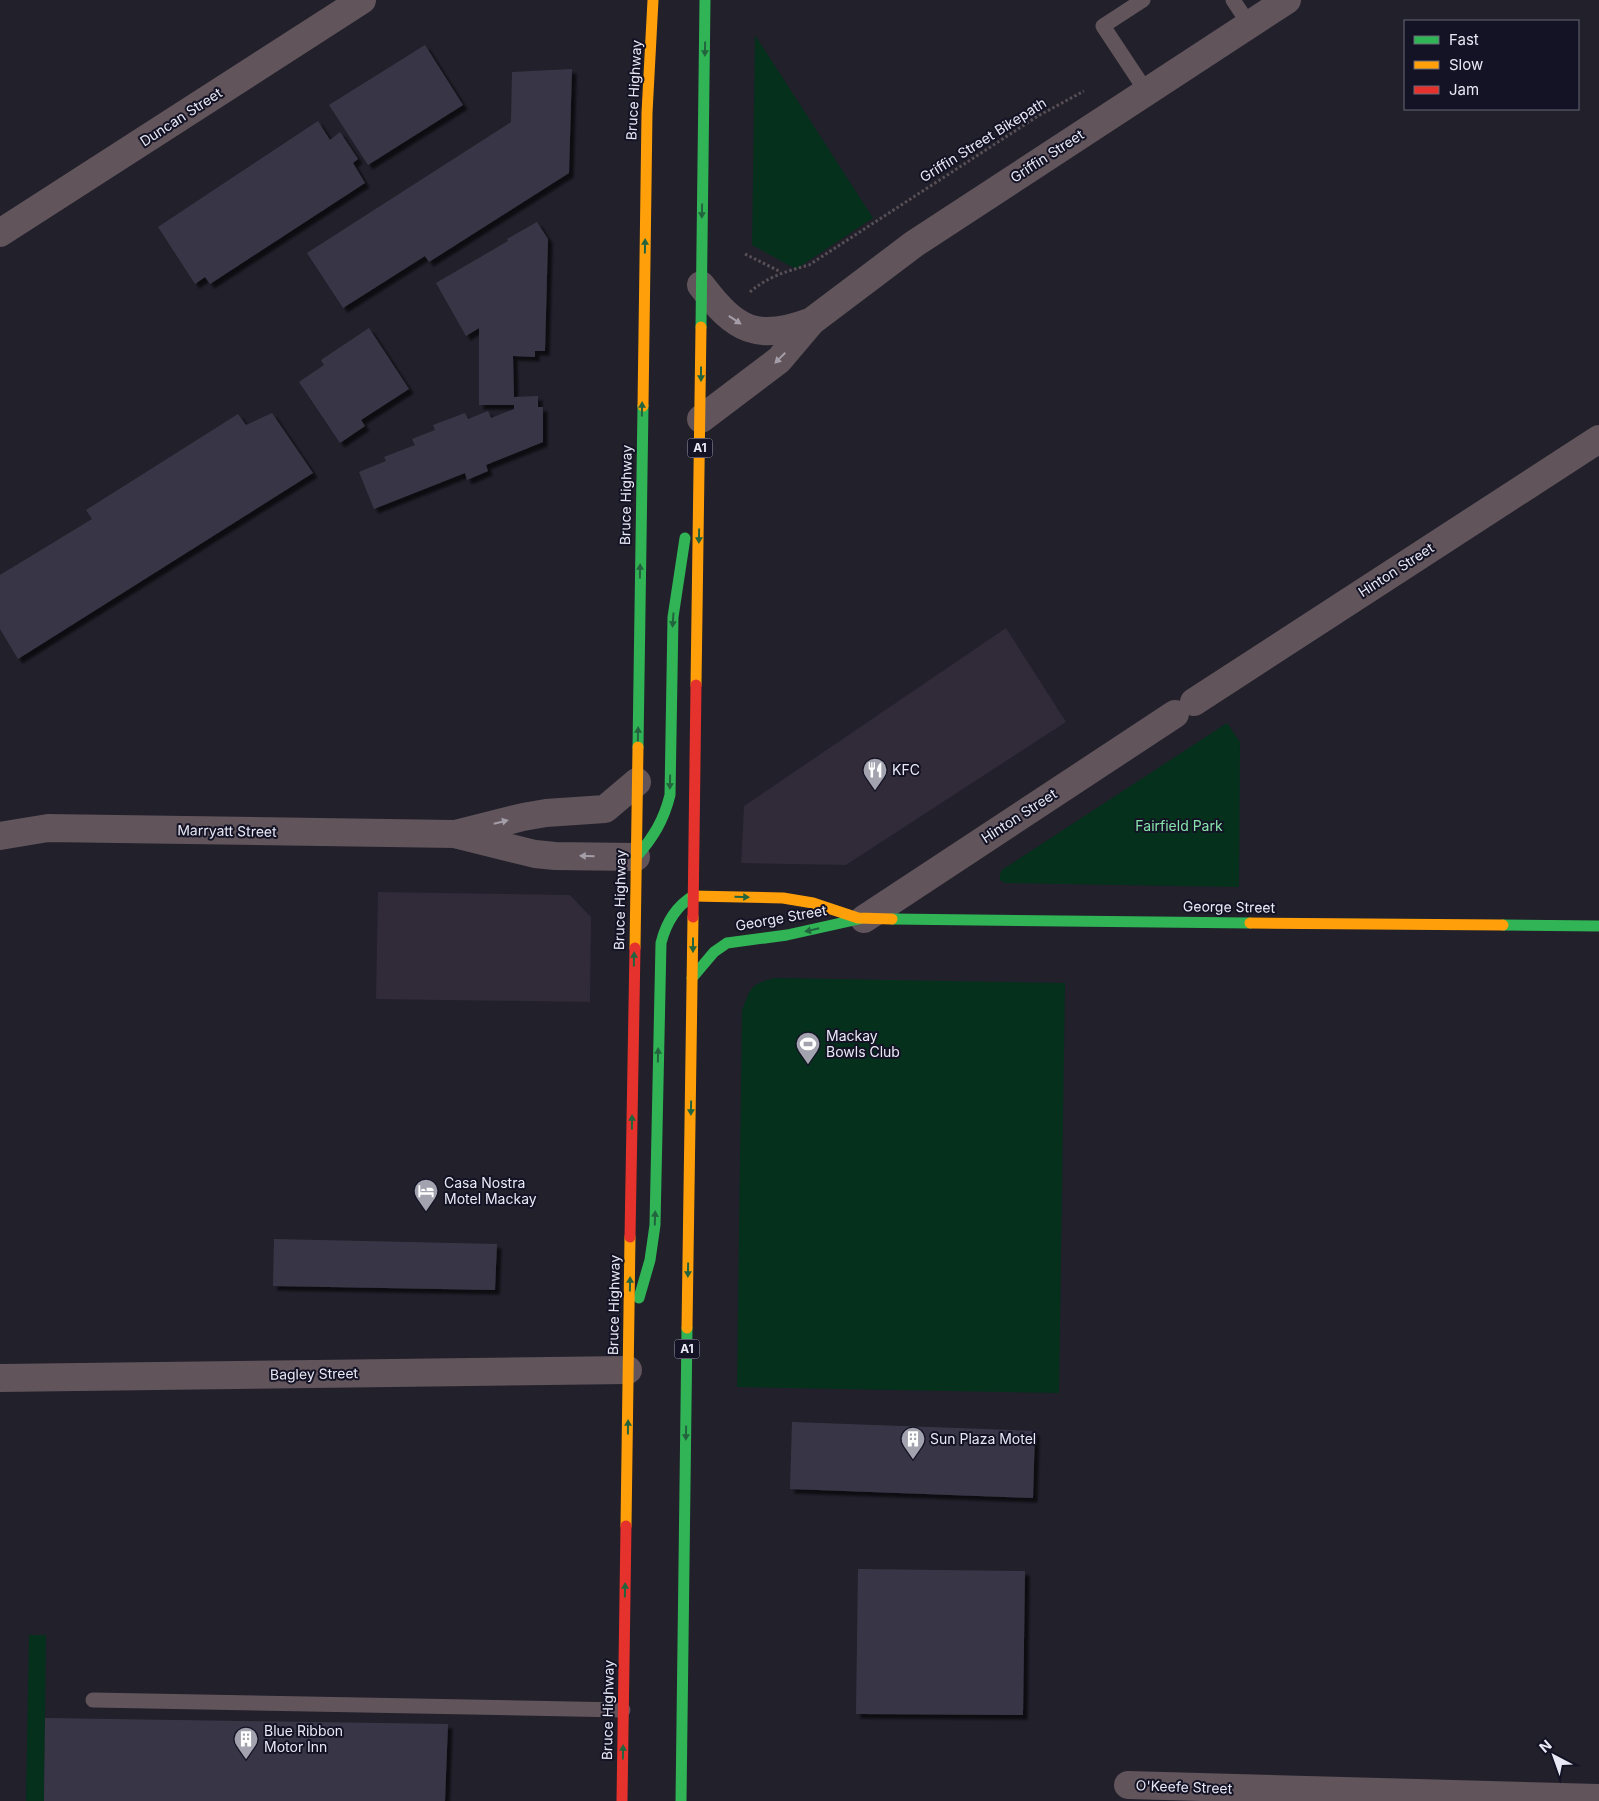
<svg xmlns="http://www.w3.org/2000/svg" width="1599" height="1801" font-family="Inter,sans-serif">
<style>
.commercial{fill:#312a38}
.green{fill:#04301c}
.building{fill:#393646;filter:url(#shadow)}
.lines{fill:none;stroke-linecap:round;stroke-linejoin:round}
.path{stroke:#585056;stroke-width:3;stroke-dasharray:2.5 2.5;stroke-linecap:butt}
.lane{stroke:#61545b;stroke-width:15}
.street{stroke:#61545b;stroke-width:28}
.fast{stroke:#30b455;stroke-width:11}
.slow{stroke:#ff9f0a;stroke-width:11}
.jam{stroke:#e5322d;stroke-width:11}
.oneway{fill:#22643d}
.oneway2{fill:#a49ea8}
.labels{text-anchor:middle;stroke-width:4;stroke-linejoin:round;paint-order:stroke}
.shield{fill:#141325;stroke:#a8a9b7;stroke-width:1}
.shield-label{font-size:12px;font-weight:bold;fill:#e8e9f5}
.street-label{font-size:14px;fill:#e8e9f5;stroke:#141325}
.poi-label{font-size:14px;fill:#e8e9f5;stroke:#141325;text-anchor:start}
.park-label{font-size:14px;fill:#86e4ab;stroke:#141325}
</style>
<defs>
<filter id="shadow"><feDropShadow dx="4.5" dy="4.5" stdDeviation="1" flood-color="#0009"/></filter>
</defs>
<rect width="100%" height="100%" fill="#21202b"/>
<path class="commercial" d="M1006 628 1066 722 846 865 741 863 744 806Z
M378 892 570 895 591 917 590 1002 376 999Z"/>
<path class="green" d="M755 35 873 218 796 269 752 245Z
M1227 723 1240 742 1239 887 1005 883 1000 880V874L1002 870Z
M775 978 1065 983 1059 1393 737 1387 742 1010C751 988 750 984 775 978Z
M29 1635H46L44 1801H26Z"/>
<path class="building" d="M425 45 463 105 368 165 329 105Z
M572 69 569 173 429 262 425 256 343 308 307 253 511 122 512 72Z
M318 121 330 140 340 132 358 159 353 163 365 183 210 284 205 277 195 284 158 227Z
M537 222 548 239 545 351H535V357L513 356 514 397 538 396V407H543V442L486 465 488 471 467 480 465 473 374 509 359 472 386 461 384 457 415 445 412 439 435 430 433 425 465 413 468 419 488 411 491 418 514 409V405H479V328L466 336 436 283 508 241 507 239Z
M369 328 409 389 361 420 365 426 340 443 299 382 324 365 321 360Z
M272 413 313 473 18 659 0 629V575L92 519 86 510 238 414 246 425Z
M274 1239 497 1244 495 1290 273 1286Z
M792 1422 1035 1431 1033 1498 790 1489Z
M858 1569 1025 1571 1023 1715 856 1714Z
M45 1718 448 1724 445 1801H44Z"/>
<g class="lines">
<path class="path" d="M745 254 781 272
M750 292C767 277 787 271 809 265L1038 116 1084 91"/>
<path class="lane" d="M1143 0 1103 26 1146 91
M1233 0 1249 24
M93 1700 623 1710"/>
<path class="street" d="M0 233 362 0
M701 285C736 331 757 342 812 321
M701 419 779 360 812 321 914 244 1287 0
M1194 702 1599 439
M455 834 523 817 546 813 605 809 637 782
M0 836 48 828 454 834 535 854 555 856 636 857
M864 919 1175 714
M0 1378 628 1370
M1128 1785 1599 1798"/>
<path class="fast" d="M701 327 705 0
M638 747 643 406
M636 857C653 838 664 820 670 795L673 617 685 538
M892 919 1250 923
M1503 925 1599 926
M692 978 714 952 727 943 787 935 859 919
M639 1298 650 1260 655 1225 661 943C666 923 675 907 693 896
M681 1801 687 1328"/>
<path class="slow" d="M643 406 647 113 653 0
M696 685 701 327
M693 896 783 898 813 903 858 918 892 919
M1250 923 1503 925
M635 948 638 747
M687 1328 693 917
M626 1526 630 1237"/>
<path class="jam" d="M693 917 696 685
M630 1237 635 948
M622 1801 626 1526"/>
</g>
<defs><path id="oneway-solid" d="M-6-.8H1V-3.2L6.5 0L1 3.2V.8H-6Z" transform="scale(1.25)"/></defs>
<g class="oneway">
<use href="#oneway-solid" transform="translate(705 49) rotate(91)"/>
<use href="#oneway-solid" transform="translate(702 211) rotate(91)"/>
<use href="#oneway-solid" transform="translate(645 246) rotate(-89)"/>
<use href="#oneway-solid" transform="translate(701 374) rotate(90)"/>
<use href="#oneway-solid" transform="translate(642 409) rotate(-89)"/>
<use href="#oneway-solid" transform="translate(699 536) rotate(91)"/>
<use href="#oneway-solid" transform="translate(640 571) rotate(-89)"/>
<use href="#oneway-solid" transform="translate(673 620) rotate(94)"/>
<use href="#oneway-solid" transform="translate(638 734) rotate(-89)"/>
<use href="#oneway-solid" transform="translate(670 782) rotate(91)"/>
<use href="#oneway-solid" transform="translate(742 897) rotate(1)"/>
<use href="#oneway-solid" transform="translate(812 930) rotate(167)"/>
<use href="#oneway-solid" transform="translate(693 945) rotate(90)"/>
<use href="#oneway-solid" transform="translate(634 959) rotate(-89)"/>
<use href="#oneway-solid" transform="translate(658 1055) rotate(-89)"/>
<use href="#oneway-solid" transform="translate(691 1108) rotate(91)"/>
<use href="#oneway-solid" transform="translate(632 1122) rotate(-89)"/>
<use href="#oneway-solid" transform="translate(655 1218) rotate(-88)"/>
<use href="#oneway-solid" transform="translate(688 1270) rotate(91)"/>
<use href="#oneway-solid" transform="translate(630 1284) rotate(-89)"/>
<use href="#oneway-solid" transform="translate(628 1427) rotate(-89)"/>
<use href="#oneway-solid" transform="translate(686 1433) rotate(91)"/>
<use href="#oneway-solid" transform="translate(625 1590) rotate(-89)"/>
<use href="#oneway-solid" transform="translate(623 1752) rotate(-89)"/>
</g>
<g class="oneway2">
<use href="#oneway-solid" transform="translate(735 320) rotate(34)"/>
<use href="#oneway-solid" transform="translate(780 358) rotate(135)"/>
<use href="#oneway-solid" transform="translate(501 822) rotate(-14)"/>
<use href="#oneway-solid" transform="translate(587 856) rotate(-179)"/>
</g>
<defs>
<symbol id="restaurant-pin" viewBox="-11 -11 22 30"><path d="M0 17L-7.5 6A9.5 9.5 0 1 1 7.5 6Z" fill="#a2a3ae" stroke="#141325"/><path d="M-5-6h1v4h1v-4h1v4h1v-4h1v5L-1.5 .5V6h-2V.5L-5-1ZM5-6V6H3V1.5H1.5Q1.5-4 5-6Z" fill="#fff"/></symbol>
<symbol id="stadium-pin" viewBox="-11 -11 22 30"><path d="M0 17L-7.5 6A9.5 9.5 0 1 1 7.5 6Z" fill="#a2a3ae" stroke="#141325"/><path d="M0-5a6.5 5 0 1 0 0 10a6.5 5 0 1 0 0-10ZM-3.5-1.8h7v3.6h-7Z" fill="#fff"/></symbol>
<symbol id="hotel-pin" viewBox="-11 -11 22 30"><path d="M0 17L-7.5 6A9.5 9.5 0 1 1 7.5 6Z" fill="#a2a3ae" stroke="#141325"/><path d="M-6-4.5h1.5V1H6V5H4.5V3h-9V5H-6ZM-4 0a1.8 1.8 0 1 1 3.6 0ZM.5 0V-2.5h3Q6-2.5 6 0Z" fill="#fff"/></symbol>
<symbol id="building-pin" viewBox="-11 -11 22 30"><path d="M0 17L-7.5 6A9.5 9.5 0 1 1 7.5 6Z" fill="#a2a3ae" stroke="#141325"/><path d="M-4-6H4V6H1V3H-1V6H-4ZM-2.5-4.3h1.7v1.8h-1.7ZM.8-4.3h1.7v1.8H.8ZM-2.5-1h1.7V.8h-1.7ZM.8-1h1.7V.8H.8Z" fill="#fff"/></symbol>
</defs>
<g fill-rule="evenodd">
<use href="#restaurant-pin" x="861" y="756" width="28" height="38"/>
<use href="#stadium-pin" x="794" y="1030" width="28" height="38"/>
<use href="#hotel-pin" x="412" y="1177" width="28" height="38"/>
<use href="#building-pin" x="899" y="1425" width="28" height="38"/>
<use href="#building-pin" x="232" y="1725" width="28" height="38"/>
</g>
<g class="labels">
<g class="shield">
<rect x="687.5" y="438.5" width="25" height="19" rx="4"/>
<rect x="674.5" y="1339.5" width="25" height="19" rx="4"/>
</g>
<g class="shield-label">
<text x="700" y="452">A1</text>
<text x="687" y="1353">A1</text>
</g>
<g class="street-label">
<text transform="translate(634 90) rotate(-87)" y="5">Bruce Highway</text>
<text transform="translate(181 117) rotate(-33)" y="5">Duncan Street</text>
<text transform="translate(983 140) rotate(-32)" y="5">Griffin Street Bikepath</text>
<text transform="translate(1047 156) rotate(-33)" y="5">Griffin Street</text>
<text transform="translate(626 495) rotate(-89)" y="5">Bruce Highway</text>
<text transform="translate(1396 570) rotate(-33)" y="5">Hinton Street</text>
<text transform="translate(1019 816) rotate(-33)" y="5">Hinton Street</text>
<text transform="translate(227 831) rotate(1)" y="5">Marryatt Street</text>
<text transform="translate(620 900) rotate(-89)" y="5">Bruce Highway</text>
<text transform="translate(1229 907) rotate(1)" y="5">George Street</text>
<text transform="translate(781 918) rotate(-10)" y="5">George Street</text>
<text transform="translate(614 1305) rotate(-89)" y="5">Bruce Highway</text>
<text transform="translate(314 1374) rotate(-1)" y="5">Bagley Street</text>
<text transform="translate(608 1710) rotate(-89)" y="5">Bruce Highway</text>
<text transform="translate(1184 1787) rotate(2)" y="5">O'Keefe Street</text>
</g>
<g class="poi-label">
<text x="892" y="775">KFC</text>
<text x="826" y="1041">Mackay<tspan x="826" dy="16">Bowls Club</tspan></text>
<text x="444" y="1188">Casa Nostra<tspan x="444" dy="16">Motel Mackay</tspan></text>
<text x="930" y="1444">Sun Plaza Motel</text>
<text x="264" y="1736">Blue Ribbon<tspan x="264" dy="16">Motor Inn</tspan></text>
</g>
<g class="park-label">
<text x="1179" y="831">Fairfield Park</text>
</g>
</g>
<rect x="1404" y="20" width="175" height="90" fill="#141325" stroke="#696978"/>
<rect x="1414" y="36" width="25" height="8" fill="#30b455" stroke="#696978"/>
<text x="1449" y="45" font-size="15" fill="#e8e9f5">Fast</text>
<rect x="1414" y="61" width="25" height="8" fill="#ff9f0a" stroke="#696978"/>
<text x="1449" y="70" font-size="15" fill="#e8e9f5">Slow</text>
<rect x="1414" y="86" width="25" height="8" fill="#e5322d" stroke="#696978"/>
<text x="1449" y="95" font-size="15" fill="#e8e9f5">Jam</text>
<g transform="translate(1554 1756) rotate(319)" stroke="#141325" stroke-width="4" paint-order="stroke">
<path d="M0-4L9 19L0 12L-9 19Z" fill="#e8e9f5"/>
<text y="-8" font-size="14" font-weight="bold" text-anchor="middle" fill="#e8e9f5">N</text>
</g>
</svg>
